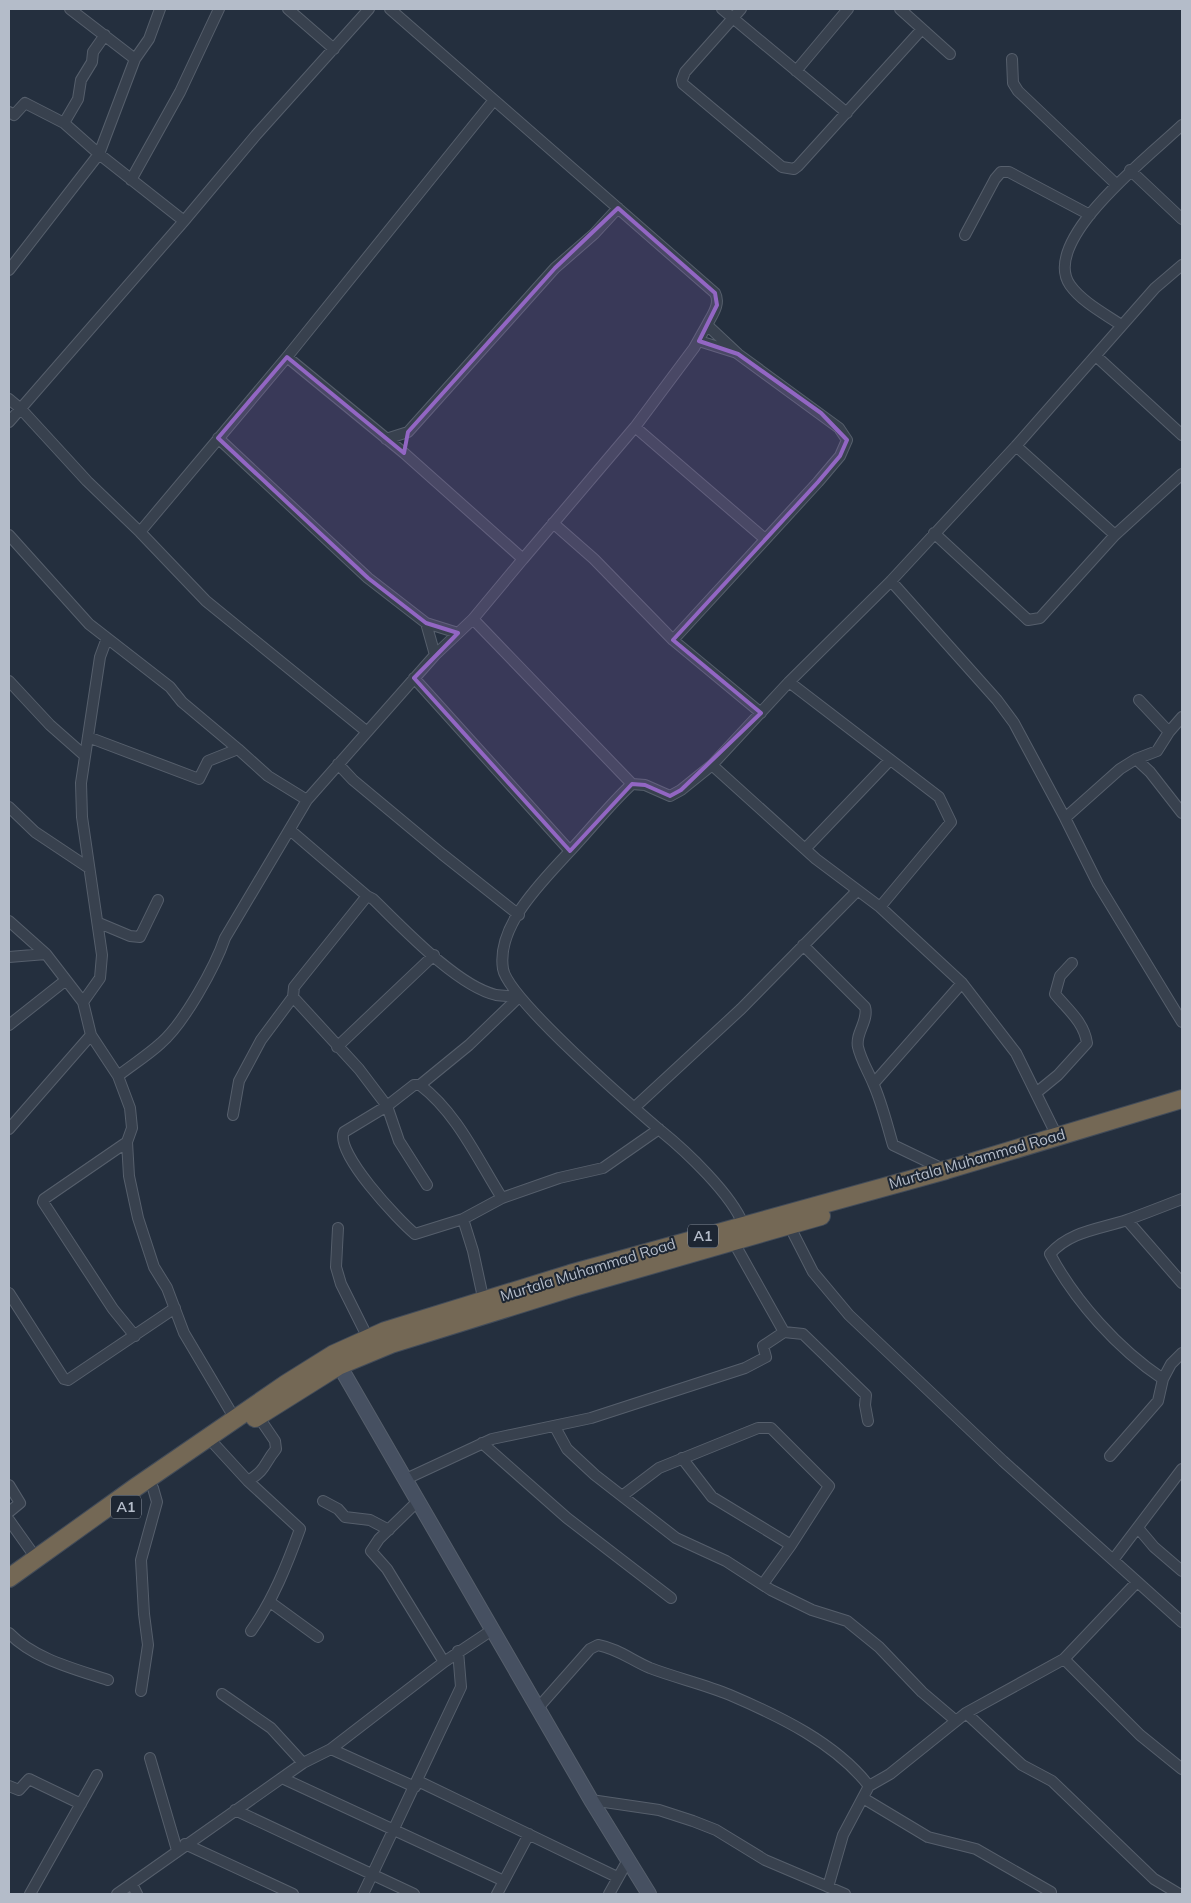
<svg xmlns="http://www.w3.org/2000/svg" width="1191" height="1903" font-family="Mulish,sans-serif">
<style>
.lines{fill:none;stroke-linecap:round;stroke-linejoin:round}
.street-casing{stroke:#565f6c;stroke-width:12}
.secondary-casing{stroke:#565f6c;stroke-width:16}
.highway-casing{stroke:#434c59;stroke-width:20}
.street{stroke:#38414e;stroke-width:10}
.secondary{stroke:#465061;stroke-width:14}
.highway{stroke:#746855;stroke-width:18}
.marked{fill:#9266c3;fill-opacity:0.2;stroke:#9266c3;stroke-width:4;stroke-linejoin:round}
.labels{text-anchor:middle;stroke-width:4;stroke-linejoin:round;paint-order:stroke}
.shield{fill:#1d2633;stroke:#878f9c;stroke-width:1}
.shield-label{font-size:14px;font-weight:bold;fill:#b4bcc9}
.street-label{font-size:15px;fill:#b4bcc9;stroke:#1d2633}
</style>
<rect width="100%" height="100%" fill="#242f3e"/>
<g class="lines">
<defs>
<path id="street" d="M70 9 135 59
M288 9 334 49
M390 9 715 293C721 304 712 315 707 325L738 354 839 428 847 440 840 456 818 482 673 640
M722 9 847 113
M741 9 685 72 682 80 683 84 782 167 794 169 798 166 922 29
M900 9 950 54
M1012 59 1013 83 1018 91 1116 184
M796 71 848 9
M9 112 14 115 25 103 64 123 99 154 184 221
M64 123 78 99 81 80 92 62 93 52 105 35
M1130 170 1182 219
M131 180 180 92 219 9
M965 235 995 179 1001 172H1009L1090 215
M9 270 99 154 135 59 149 39 160 9
M1121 325C1105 314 1082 302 1070 285 1039 240 1154 152 1182 125
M699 341 734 352
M1096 356 1182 435
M9 399 21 409 87 481 140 532 206 601 366 731
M9 422 184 221 256 135 369 9
M635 427 765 539
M218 438 368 578 426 623 458 633
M386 439 408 432 555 268 594 234 618 208
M1016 446 1115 535
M553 523 594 559 673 640 761 713
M140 532 287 357 494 100
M934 533 1028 620 1040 618 1115 535 1182 474
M9 535 89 624 170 687 182 702 238 749 268 776 307 800
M523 559 635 427 694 348 707 325
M891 581 997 700 1014 723 1065 818 1098 884 1182 1022
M473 619 632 784
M426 623 435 655
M414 678 570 851
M9 681 50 725 84 755
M789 682 939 797 951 822 880 907
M1139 700 1169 732
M88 737 199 779 208 761 238 749
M1136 759 1150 772 1182 813
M338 764 353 780 442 854 519 915
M712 765 816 859 880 907 962 983 1016 1053 1057 1136
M9 807 35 832 89 868
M1065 818 1120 769 1136 759 1157 751 1169 732 1182 717
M290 830 367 896
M805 849 890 760
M9 921 46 954 83 1002 91 1035 118 1076 130 1108 132 1128 127 1142 129 1176 138 1218 154 1267 167 1288 184 1333 235 1419
M99 923 130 936 140 937 158 900
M803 945 865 1007C869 1021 855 1033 858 1047 861 1060 868 1071 873 1083 882 1103 887 1125 893 1145L945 1170
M9 957 46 954
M293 997 359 1069 387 1106 399 1141 427 1185
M519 997 469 1045 420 1085H414L387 1106 344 1132C334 1152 399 1221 415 1234L463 1219 502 1198 559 1178 603 1168 659 1129
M83 1002 100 978 102 955 82 817 81 783 100 657 107 638
M9 1025 66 980
M337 1047 434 955
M118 1076C132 1065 148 1055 161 1043 184 1023 215 967 225 938L307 800 435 655 473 619 523 559 404 453 287 357
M874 1083 962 983
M420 1085C457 1113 478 1160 502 1198
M1036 1093 1058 1075 1087 1043C1084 1022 1068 1010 1055 994L1060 976 1072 963
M635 1107 741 1009 857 891
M233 1115 239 1081 261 1040 293 997 294 987 367 896 373 899C402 927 457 986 496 995 504 996 512 996 519 997
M9 1129 91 1035
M127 1142 44 1199 43 1202 113 1309 135 1336
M463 1219 473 1251 484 1302
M1127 1220 1182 1283
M743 1224C731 1194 687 1152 661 1131 633 1107 508 999 503 969 496 925 543 881 570 851 591 829 609 805 632 784L645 785 670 796 681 790 712 765 789 682 891 581 1016 446 1155 288 1182 265
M789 1225 813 1272 849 1315 1003 1461 1182 1622
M338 1228 336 1267 341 1284 368 1338
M9 1293 64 1379 68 1380 175 1308
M784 1332 803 1334 866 1395 865 1405 868 1421
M1163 1379C1118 1349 1075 1301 1050 1254 1070 1231 1100 1229 1127 1220 1146 1213 1164 1206 1182 1199
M555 1427 567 1449 595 1475 676 1538 726 1561 771 1590 812 1610 847 1621 879 1647 922 1692 955 1720
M482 1443 567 1518 671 1598
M215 1445 248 1481 300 1529C287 1565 273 1600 251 1631
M1110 1456 1158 1401 1163 1379 1171 1364 1182 1353
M682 1458 712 1497 791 1545 763 1584
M406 1479 492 1439 591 1418 745 1368 766 1357 763 1346 784 1332 733 1241
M248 1481C267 1469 263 1465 276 1449L275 1441 258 1416
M9 1485 20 1503 9 1512
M622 1496 659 1468 758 1428H771L829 1486 791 1545
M419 1500 379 1539 371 1551 387 1569 444 1662
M323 1501 338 1509 345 1517 370 1520 389 1530
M9 1520 36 1558
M1138 1528 1154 1547 1182 1571
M1113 1560 1182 1469
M270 1602 318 1637
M9 1633C34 1659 75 1669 108 1680
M1064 1659 1140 1735 1182 1769
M141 1691 148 1645 144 1614 141 1560 157 1502 153 1488
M222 1694 271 1728 303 1763
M537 1709 590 1649 598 1645C619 1649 631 1660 650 1668 676 1678 704 1684 730 1695 779 1716 836 1743 869 1786
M966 1713 1022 1765 1052 1781 1154 1879 1179 1894
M331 1749 415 1787
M150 1758 177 1850
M282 1778 504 1881
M418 1781 617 1877
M9 1786 19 1790 29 1779 81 1804
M863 1798 928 1837 976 1849 1051 1892
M591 1800 659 1810 693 1821 716 1830 765 1860 845 1894
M235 1810 414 1894
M185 1844 293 1894
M132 1884 137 1894
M828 1887 843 1835 869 1786 890 1774 966 1713 1064 1659 1137 1582
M30 1894 97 1775
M117 1894 303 1763 331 1749 444 1662 492 1630
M363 1894 461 1687 458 1651
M497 1894 529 1834
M609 1894 628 1860"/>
<path id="secondary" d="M335 1358 591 1800 649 1894"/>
<path id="highway" d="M255 1418 338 1366 391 1344 574 1287 821 1216
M9 1578 136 1487 286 1384 334 1354 385 1331 570 1274 946 1170 1182 1099"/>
</defs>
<use href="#street" class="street-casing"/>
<use href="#secondary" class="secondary-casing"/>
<use href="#highway" class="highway-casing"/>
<use href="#street" class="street"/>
<use href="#secondary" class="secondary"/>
<use href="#highway" class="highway"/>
</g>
<path class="marked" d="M618 208 715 293 717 305 699 341 738 354 821 413 847 440 840 456 818 482 673 640 761 713 681 790 670 796 645 785 632 784 570 851 414 678 458 633 426 623 368 578 218 438 287 357 404 453 408 432 555 268Z"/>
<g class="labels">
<g class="shield">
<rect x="688" y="1224.5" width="30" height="23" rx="4"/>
<rect x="111" y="1495.5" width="30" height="23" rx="4"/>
</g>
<g class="shield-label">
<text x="703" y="1241">A1</text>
<text x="126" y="1512">A1</text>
</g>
<g class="street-label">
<text transform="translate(977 1159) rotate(-16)" y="5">Murtala Muhammad Road</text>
<text transform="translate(588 1270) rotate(-17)" y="5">Murtala Muhammad Road</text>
</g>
</g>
<rect width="1191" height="1903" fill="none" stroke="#b4bcc9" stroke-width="20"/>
</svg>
